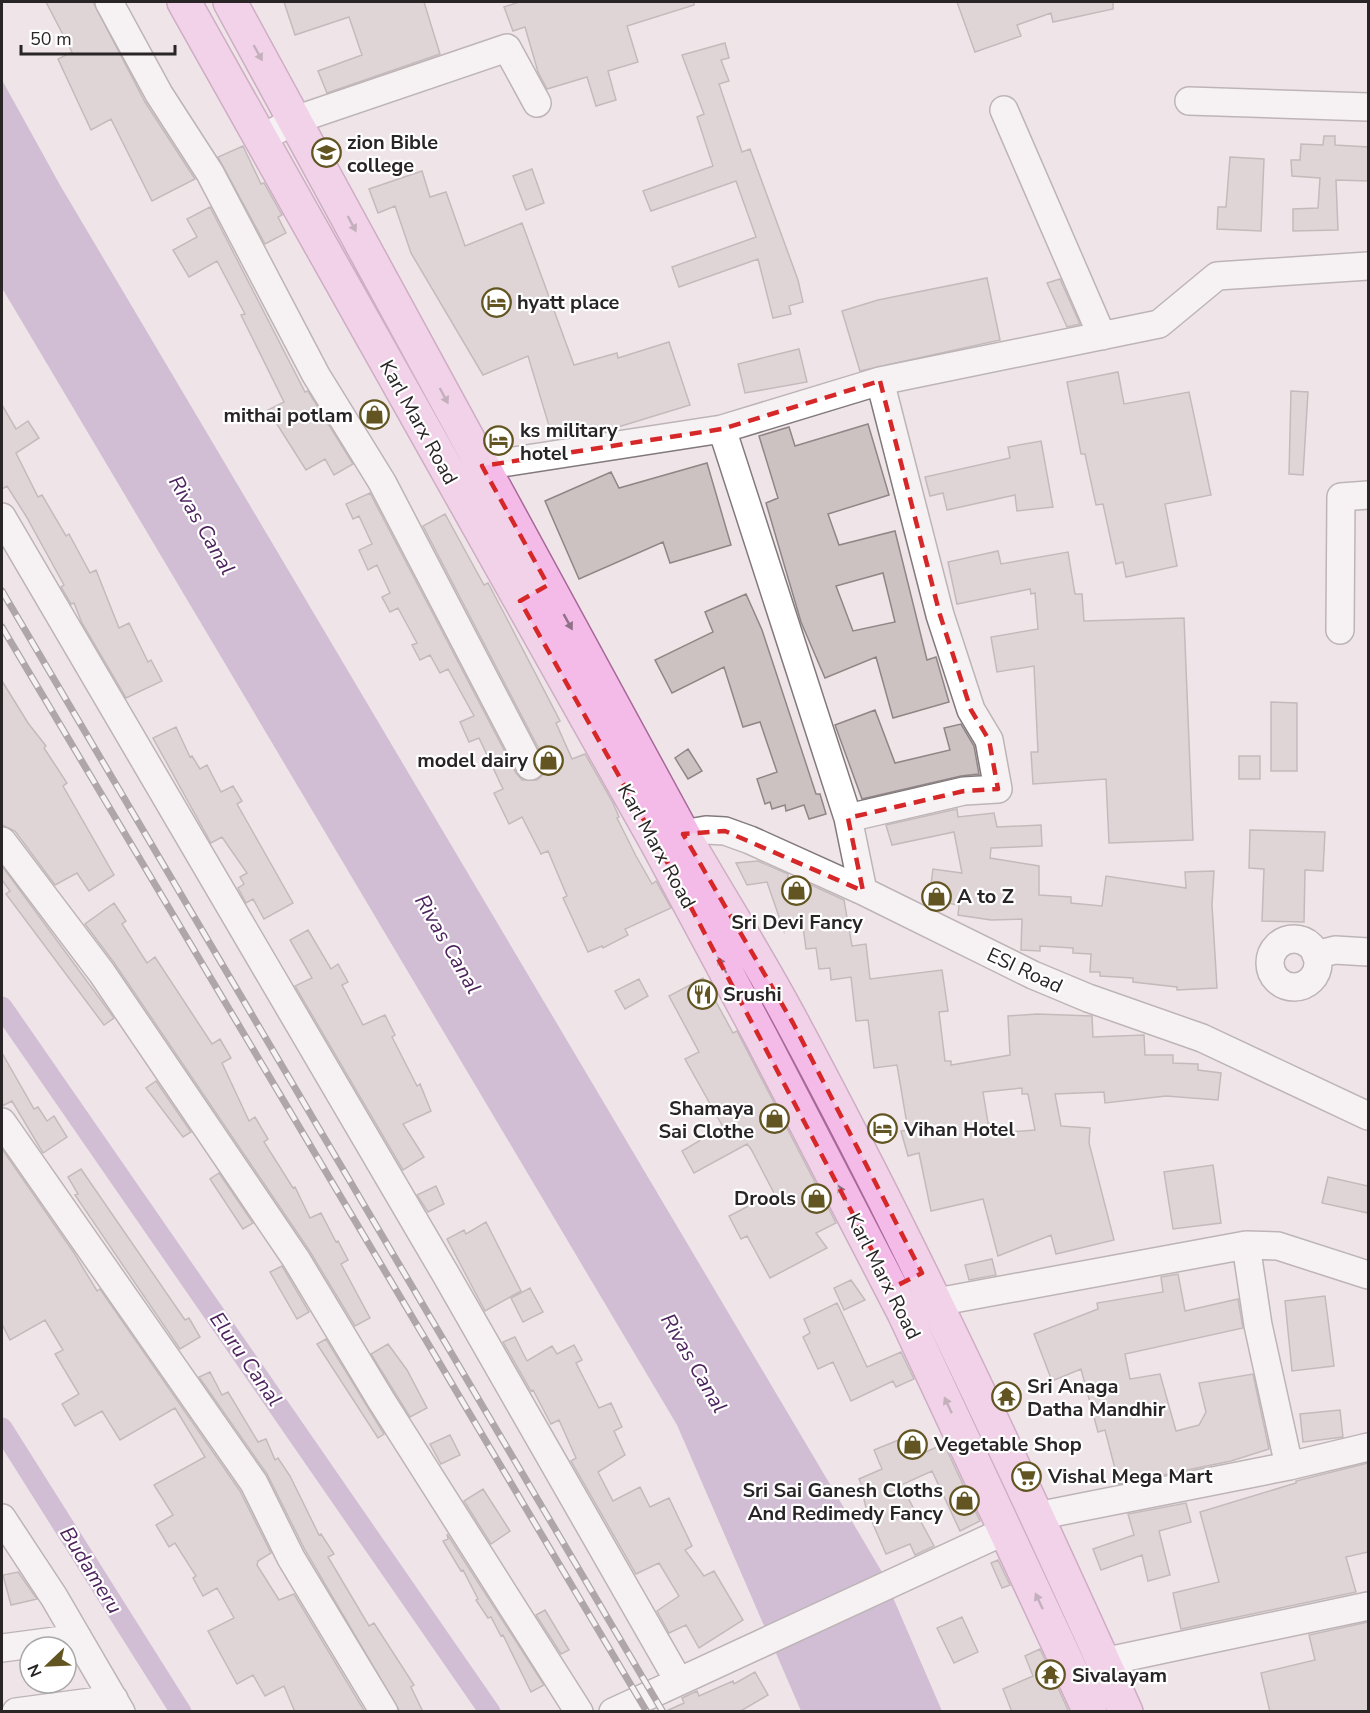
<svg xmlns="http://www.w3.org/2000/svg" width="1370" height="1713" font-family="'Nunito Sans',sans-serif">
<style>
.water{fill:#af8ebd}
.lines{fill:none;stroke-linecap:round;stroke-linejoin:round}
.canal{stroke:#af8ebd;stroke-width:21}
.building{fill:#cdc2c2;stroke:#908686;stroke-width:1.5;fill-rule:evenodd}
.minor-casing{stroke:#82797c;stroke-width:30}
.major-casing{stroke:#a8689a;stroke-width:36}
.minor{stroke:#fff;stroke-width:27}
.major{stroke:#f4bae8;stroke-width:33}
.rail-casing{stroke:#605a5c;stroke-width:7}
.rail{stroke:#fff;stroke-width:4.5;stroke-dasharray:14;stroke-linecap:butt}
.oneway{fill:#8e7087}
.marked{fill:none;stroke:#d62828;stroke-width:4.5;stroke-dasharray:12 8;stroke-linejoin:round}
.labels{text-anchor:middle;stroke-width:4.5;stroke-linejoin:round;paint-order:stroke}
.poi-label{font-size:20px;font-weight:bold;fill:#292526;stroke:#fff;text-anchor:start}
.street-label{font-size:20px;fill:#292526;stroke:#fff}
.water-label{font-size:21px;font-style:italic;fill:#4e235e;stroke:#fff}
</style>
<rect width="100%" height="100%" fill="#efe5e8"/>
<path class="water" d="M2 80 60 185 882 1572 942 1711H801L677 1425 2 288Z"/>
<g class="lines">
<path class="canal" d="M2 1007 490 1712
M2 1428 181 1712"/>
</g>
<path class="building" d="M46 2H93L145 102 195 179 152 201 111 119 91 130 58 59 72 52Z
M284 2H424L440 54 327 93 318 71 362 55 349 17 295 35Z
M519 2H694V5L627 26 638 62 608 71 616 100 596 106 587 77 547 89 538 72 525 27 513 31 504 7Z
M957 2H1113V9L1053 22 1051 13 1017 25 1021 36 975 52Z
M725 43 729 58 721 60 729 81 719 84 742 152 750 149 798 280 803 302 789 306 791 314 773 318 758 259 679 287 672 267 756 237 736 181 651 211 643 191 713 166 697 117 704 114 682 55Z
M1324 136H1335V145L1368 147V181L1336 180 1338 230 1293 231V209L1318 208 1320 178 1292 176 1291 160H1300L1301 144 1323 145Z
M243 146 261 184 264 183 282 215 278 217 286 233 265 244 218 157Z
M1230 157 1264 159 1261 231 1217 229 1218 207H1226Z
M532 169 544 203 526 210 513 176Z
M422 171 430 197 446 192 465 246 522 223 574 365 617 353 618 358 669 342 690 405 605 431 553 439 528 356 483 375 411 253 395 206 378 213 369 189Z
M210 207 305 392 308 391 353 464 334 475 325 459 306 470 268 410 284 402 241 315 245 314 217 261 189 277 173 250 197 237 187 219Z
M987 278 1000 340 860 371 842 311 878 300Z
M1060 279 1080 324 1067 327 1047 283Z
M799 349 807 382 745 393 738 364Z
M1118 372 1124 404 1189 392 1211 495 1165 504 1177 566 1126 577 1123 562 1116 564 1103 504 1096 505 1085 454H1081L1067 382Z
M1291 391 1308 392 1303 475 1289 474Z
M2 405 16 429 28 421 39 438 16 453 38 497 42 495 66 536 69 534 90 573 96 570 119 628 129 623 148 662 151 660 162 681 126 698 82 623 74 603 71 604 61 587 64 585 26 516 7 486 2 489Z
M868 424 889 495 828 514 839 545 895 531 927 660 936 657 949 702 893 718 876 657 825 678 801 622 766 503 778 498 759 436 789 427 795 446ZM883 573 895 622 853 631 836 586Z
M1041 441 1053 507 1017 511 1015 495 947 510 943 493 930 496 925 477 1010 458 1008 447Z
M707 463 731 545 670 563 663 542 579 579 545 501 611 472 619 488Z
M370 493 516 773 522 780H537L544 774V759L423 526 445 514 484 585 488 583 506 617 560 721 556 723 572 759 585 754 613 803 619 817 617 818 636 856 652 884 656 881 671 908 625 929 628 935 603 948 602 946 588 952 563 898 567 896 548 851 541 854 522 817 509 824 494 793 503 789 479 738 469 742 460 722 474 716 448 669 440 673 430 655 420 660 412 645 417 643 398 608 390 612 382 597 390 593 377 565 368 570 359 550 372 544 359 516 353 519 346 504Z
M998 551 1001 564 1068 552 1075 594H1082L1084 621 1184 618 1193 840 1109 843 1106 779 1033 784 1031 752H1038L1034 666 997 672 991 637 1038 629 1035 593 1031 594 1030 589 957 604 948 562Z
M746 594 762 630 816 794H820L826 814 809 819 804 805 786 811 785 805 772 809 770 802 765 804 757 779 777 772 760 722 743 727 724 667 672 693 655 660 713 632 705 612Z
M2 681 28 723 46 746 44 748 67 783 63 786 114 875 89 891 77 873 55 885 15 831 2 825Z
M1271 702 1297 703V771H1271Z
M875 710 895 763 950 750 944 728 961 724 974 746 979 774 961 776 862 799 835 725Z
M176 727 190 757 192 756 200 769 207 765 221 792 233 786 242 801 237 804 293 903 264 919 253 899 246 903 238 888 244 884 240 877 247 873 222 837 211 843 153 738Z
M688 749 702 771 688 779 675 758Z
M1239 756H1260V779H1239Z
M957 809 958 817 994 813 997 827 1041 825 1042 846 991 848 990 858 1039 866V895L1071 897V903L1102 906 1106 876 1186 888 1185 872 1214 871 1212 905 1217 988 1177 990V987L1133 982V978L1100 976V972H1090L1091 954 1073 953V948L1040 946V951L1021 950 1022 919 991 920 958 915 959 905 929 900 933 869 962 873 954 832 892 845 886 825Z
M1250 830 1325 832 1323 871 1305 870 1304 922 1262 921 1264 869 1249 868Z
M758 861 788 874 787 885 807 883 844 900 852 946 866 944 870 979 942 970 948 1011 939 1012 945 1061H951V1065L1010 1055 1008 1016 1037 1014 1092 1016 1093 1037 1144 1035 1145 1055H1173V1063L1198 1064V1070L1221 1073 1218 1100 1166 1096 1105 1103 1104 1092 1055 1094 1061 1126 1090 1128 1089 1143 1114 1240 1056 1254 1051 1235 998 1256 983 1199 931 1211 919 1153 908 1156 901 1131 908 1130 897 1065 874 1068 868 1020 856 1021 851 977 831 980 830 968 819 969 816 948 806 949 802 919 786 920 784 931 767 882 747 885 736 863ZM1022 1088V1094H1028L1035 1130 994 1133 993 1123H988L983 1092Z
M2 866 114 1018 104 1025 6 894 10 891 2 880Z
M114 903 126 921 122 924 147 963 155 957 212 1044 220 1039 231 1058 222 1063 249 1121 255 1117 268 1139 264 1142 293 1188 295 1187 310 1218 321 1213 336 1242 338 1241 348 1260 341 1264 370 1318 355 1326 309 1250 115 964 85 924Z
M308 930 331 969 338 964 348 982 342 985 363 1025 385 1015 395 1035 392 1037 417 1086 420 1084 431 1111 403 1124 424 1157 403 1170 295 986 312 978 290 940Z
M703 978 733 1033 737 1031 836 1223 816 1233 827 1248 770 1278 747 1236 741 1239 729 1216 774 1193 751 1149 747 1144 694 1173 682 1151 723 1127 685 1059 699 1052 669 996Z
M639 979 648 996 625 1009 615 991Z
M2 1053 34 1109 38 1107 47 1121 54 1116 67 1137 43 1153 12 1101 2 1106Z
M156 1081 191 1132 183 1137 146 1088Z
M2 1149 74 1253 97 1291 100 1289 240 1491 271 1553 258 1561 257 1565 279 1600 294 1594 365 1712H295L284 1686 265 1696 253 1675 237 1684 208 1631 234 1618 217 1588 203 1596 193 1578 196 1576 175 1543 169 1547 156 1525 173 1515 154 1485 205 1457 175 1408 120 1440 102 1411 75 1426 62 1404 79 1394 55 1354 63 1350 45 1320 10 1340 2 1324Z
M1213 1165 1221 1223 1173 1229 1164 1172Z
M81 1169 185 1320 189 1318 200 1337 180 1349 75 1195 78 1194 68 1177Z
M219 1173 253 1223 243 1229 210 1179Z
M1328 1177 1368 1186V1213L1322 1203Z
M436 1186 444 1204 428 1212 417 1195Z
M486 1222 521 1291 485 1311 447 1239 464 1230 466 1234Z
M992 1259 996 1275 969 1280 965 1265Z
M282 1266 309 1312 297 1319 270 1272Z
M1178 1274 1185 1311 1238 1299 1243 1328 1125 1354 1130 1379 1160 1374 1176 1431 1199 1425 1206 1412 1199 1383 1253 1374 1269 1449 1231 1461 1119 1484 1105 1430 1098 1432 1081 1369 1052 1381 1034 1334 1098 1309 1097 1303 1163 1292 1161 1277Z
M851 1280 865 1300 844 1310 834 1288Z
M530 1288 543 1312 523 1322 511 1298Z
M1325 1296 1334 1366 1292 1371 1285 1301Z
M837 1303 867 1367 901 1352 914 1379 896 1387 893 1381 851 1401 833 1362 818 1369 803 1337 810 1333 804 1319Z
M515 1337 527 1361 552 1346 557 1354 574 1345 582 1360 576 1363 599 1408 611 1403 622 1427 614 1431 625 1455 598 1472 613 1501 640 1487 650 1507 669 1498 692 1546 685 1550 704 1576 714 1571 743 1620 699 1648 686 1625 669 1633 657 1611 679 1596 659 1563 636 1574 571 1461 576 1458 559 1420 551 1424 533 1390 531 1391 503 1342Z
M326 1339 384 1434 378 1438 317 1344Z
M388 1344 407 1370 427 1408 410 1417 371 1354Z
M210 1372 222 1395 228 1392 258 1442 266 1439 275 1460 278 1458 290 1476 319 1535 321 1534 334 1554 328 1557 369 1626 374 1623 414 1685 411 1687 423 1712H400L305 1550 267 1474 199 1377Z
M1340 1410 1343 1437 1303 1442 1300 1414Z
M450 1435 460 1455 441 1464 430 1444Z
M906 1437 914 1457 944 1444 980 1521 960 1531 932 1471 901 1485 934 1546 915 1555 910 1544 886 1554 866 1508 864 1499 867 1497 859 1479 882 1469 874 1450Z
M1368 1463V1552L1346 1557 1356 1592 1181 1629 1173 1593 1219 1582 1200 1512 1296 1483V1481Z
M483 1489 510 1531 491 1544 464 1501Z
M1186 1503 1191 1522 1159 1531 1170 1575 1148 1581 1142 1555 1101 1570 1093 1549 1134 1535 1128 1514Z
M447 1534 544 1685 531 1692 503 1635 501 1636 491 1617 488 1618 476 1600 478 1599 463 1570 461 1571 443 1541 448 1539Z
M998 1560 1010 1585 1002 1588 991 1563Z
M18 1572 37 1599 11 1605 3 1575Z
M545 1610 569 1650 561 1654 536 1615Z
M962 1617 978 1652 954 1663 937 1628Z
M1368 1622V1712H1270L1261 1673 1315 1660 1309 1635Z
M1040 1649 1069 1712H1012L1003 1689 1033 1676 1025 1656Z
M755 1672 768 1695 739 1712H664L684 1703 682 1698 697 1691 699 1696 733 1681 734 1684Z"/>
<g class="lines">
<defs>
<path id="minor" d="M109 2 159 94 210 173 316 375 382 482 530 766
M1189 101 1368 107
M1004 110 1102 336
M261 139 295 120 507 48 537 103
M722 429 848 818 863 891
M482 466 722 429 880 381 1159 324 1217 276 1368 266
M2 517 445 1273 678 1680
M1340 630 1341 497 1368 495
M848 818 964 791 998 789 989 740 971 710 940 615 880 381
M683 834 706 830 725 831 750 840 863 891 1033 975 1088 998 1202 1038 1368 1116
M2 841 102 973 296 1259 381 1400 579 1712
M1270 963a24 24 0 1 1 48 0a24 24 0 1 1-48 0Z
M1316 955 1335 950 1368 952
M2 1122 254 1483 291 1558 384 1712
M1246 1245 1258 1325 1289 1466
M937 1302 1246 1245 1278 1246 1368 1275
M1037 1516 1289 1466 1368 1447
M2 1518 54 1597 121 1712
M2 1648 78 1638
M1103 1662 1368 1606
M16 1712 114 1699
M613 1712 1007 1530"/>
<path id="major" d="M184 2 658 845 762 1039 904 1313 1090 1712
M230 2 683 834C719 897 758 958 792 1022 913 1247 1021 1479 1126 1712"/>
</defs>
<use href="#minor" class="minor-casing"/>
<use href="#major" class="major-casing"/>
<use href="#minor" class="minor"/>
<use href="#major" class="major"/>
<defs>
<path id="rail" d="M2 591 663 1712
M2 627 647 1712"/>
</defs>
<use href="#rail" class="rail-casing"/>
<use href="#rail" class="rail"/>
</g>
<defs><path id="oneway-solid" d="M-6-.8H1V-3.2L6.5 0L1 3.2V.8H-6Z" transform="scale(1.5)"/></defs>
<g class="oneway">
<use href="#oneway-solid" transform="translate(258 53) rotate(61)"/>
<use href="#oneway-solid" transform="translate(352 224) rotate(62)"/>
<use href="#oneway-solid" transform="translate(444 396) rotate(62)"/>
<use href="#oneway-solid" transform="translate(568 622) rotate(61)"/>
<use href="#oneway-solid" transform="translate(722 965) rotate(-118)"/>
<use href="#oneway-solid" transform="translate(842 1193) rotate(-117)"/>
<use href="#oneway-solid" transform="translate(948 1405) rotate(-115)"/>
<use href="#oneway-solid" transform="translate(1039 1601) rotate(-115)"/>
</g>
<path d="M0 0H1370V1713H0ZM880 381 940 615 971 710 989 740 998 789 964 791 848 818 863 891 725 831 683 834 793 1023 922 1273 892 1288 658 845 520 601 548 585 482 466 722 429Z" fill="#efe5e8" fill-opacity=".55" fill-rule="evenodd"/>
<path class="marked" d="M880 381 940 615 971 710 989 740 998 789 964 791 848 818 863 891 725 831 683 834 793 1023 922 1273 892 1288 658 845 520 601 548 585 482 466 722 429Z"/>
<defs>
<symbol id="university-ring" viewBox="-11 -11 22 22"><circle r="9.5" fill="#fff" stroke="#625521" stroke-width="1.5"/><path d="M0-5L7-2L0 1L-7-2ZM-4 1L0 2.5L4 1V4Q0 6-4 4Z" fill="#625521"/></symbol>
<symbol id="hotel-ring" viewBox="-11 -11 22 22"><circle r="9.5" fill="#fff" stroke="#625521" stroke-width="1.5"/><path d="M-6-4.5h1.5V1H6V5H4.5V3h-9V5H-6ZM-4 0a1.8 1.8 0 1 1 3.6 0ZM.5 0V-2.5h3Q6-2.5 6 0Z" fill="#625521"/></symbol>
<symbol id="shop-ring" viewBox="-11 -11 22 22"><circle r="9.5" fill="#fff" stroke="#625521" stroke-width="1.5"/><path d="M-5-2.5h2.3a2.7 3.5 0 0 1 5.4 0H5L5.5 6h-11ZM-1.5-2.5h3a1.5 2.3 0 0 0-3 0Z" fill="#625521"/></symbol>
<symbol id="restaurant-ring" viewBox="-11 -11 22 22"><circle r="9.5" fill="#fff" stroke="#625521" stroke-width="1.5"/><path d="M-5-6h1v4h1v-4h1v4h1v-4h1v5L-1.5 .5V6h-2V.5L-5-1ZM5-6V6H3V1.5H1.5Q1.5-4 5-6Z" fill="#625521"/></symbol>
<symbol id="temple-ring" viewBox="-11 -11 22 22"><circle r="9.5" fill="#fff" stroke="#625521" stroke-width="1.5"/><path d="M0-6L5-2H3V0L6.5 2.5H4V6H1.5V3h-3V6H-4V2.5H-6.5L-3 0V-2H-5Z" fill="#625521"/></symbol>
<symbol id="supermarket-ring" viewBox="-11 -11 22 22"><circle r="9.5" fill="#fff" stroke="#625521" stroke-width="1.5"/><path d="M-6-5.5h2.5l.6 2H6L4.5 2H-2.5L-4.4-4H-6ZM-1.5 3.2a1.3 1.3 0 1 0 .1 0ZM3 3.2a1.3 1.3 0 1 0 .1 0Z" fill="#625521"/></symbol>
</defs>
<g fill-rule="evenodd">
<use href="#university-ring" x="310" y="136" width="33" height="33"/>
<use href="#hotel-ring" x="480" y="286" width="33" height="33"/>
<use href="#shop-ring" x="358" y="398" width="33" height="33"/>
<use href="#hotel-ring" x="482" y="424" width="33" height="33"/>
<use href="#shop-ring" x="532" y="744" width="33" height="33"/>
<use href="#shop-ring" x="780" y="874" width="33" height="33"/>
<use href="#shop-ring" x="920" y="880" width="33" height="33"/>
<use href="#restaurant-ring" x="686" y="978" width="33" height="33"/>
<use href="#shop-ring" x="758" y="1102" width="33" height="33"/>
<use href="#hotel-ring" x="866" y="1112" width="33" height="33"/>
<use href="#shop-ring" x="800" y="1182" width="33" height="33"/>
<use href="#temple-ring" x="990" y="1380" width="33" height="33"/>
<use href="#shop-ring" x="896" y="1428" width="33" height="33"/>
<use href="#supermarket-ring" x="1010" y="1460" width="33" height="33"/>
<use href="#shop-ring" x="948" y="1484" width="33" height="33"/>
<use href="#temple-ring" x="1034" y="1658" width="33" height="33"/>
</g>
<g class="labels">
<g class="poi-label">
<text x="347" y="149">zion Bible<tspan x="347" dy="23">college</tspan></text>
<text x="517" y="309">hyatt place</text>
<text x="353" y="422" text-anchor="end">mithai potlam</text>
<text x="520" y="437">ks military<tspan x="520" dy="23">hotel</tspan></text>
<text x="528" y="767" text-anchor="end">model dairy</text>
<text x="957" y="903">A to Z</text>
<text x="797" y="929" text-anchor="middle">Sri Devi Fancy</text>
<text x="723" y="1001">Srushi</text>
<text x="754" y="1115" text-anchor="end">Shamaya<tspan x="754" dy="23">Sai Clothe</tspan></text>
<text x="904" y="1136">Vihan Hotel</text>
<text x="796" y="1205" text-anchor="end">Drools</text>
<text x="1027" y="1393">Sri Anaga<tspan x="1027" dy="23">Datha Mandhir</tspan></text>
<text x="934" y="1451">Vegetable Shop</text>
<text x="1048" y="1483">Vishal Mega Mart</text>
<text x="943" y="1497" text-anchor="end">Sri Sai Ganesh Cloths<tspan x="943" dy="23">And Redimedy Fancy</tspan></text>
<text x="1072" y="1682">Sivalayam</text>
</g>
<g class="street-label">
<text transform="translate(419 422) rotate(61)" y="7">Karl Marx Road</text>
<text transform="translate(657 846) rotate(61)" y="7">Karl Marx Road</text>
<text transform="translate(1025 970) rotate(25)" y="7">ESI Road</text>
<text transform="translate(884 1276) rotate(63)" y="7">Karl Marx Road</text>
</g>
<g class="water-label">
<text transform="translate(202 525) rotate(60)" y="7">Rivas Canal</text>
<text transform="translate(448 944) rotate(60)" y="7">Rivas Canal</text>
<text transform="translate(246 1359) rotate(55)" y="7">Eluru Canal</text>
<text transform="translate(694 1363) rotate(60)" y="7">Rivas Canal</text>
<text transform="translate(91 1570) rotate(58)" y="7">Budameru</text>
</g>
</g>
<rect width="1370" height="1713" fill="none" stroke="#292526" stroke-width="6"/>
<g transform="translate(48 1665) rotate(247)"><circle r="28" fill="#ffffff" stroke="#a9a8a8" stroke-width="1.5"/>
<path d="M0-4.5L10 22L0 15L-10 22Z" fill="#625521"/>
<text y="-9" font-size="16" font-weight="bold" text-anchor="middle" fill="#292526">N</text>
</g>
<path d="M21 45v9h154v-9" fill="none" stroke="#292526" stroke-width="3"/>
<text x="30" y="45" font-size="18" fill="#292526" stroke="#ffffff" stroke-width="4.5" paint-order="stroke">50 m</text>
</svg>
